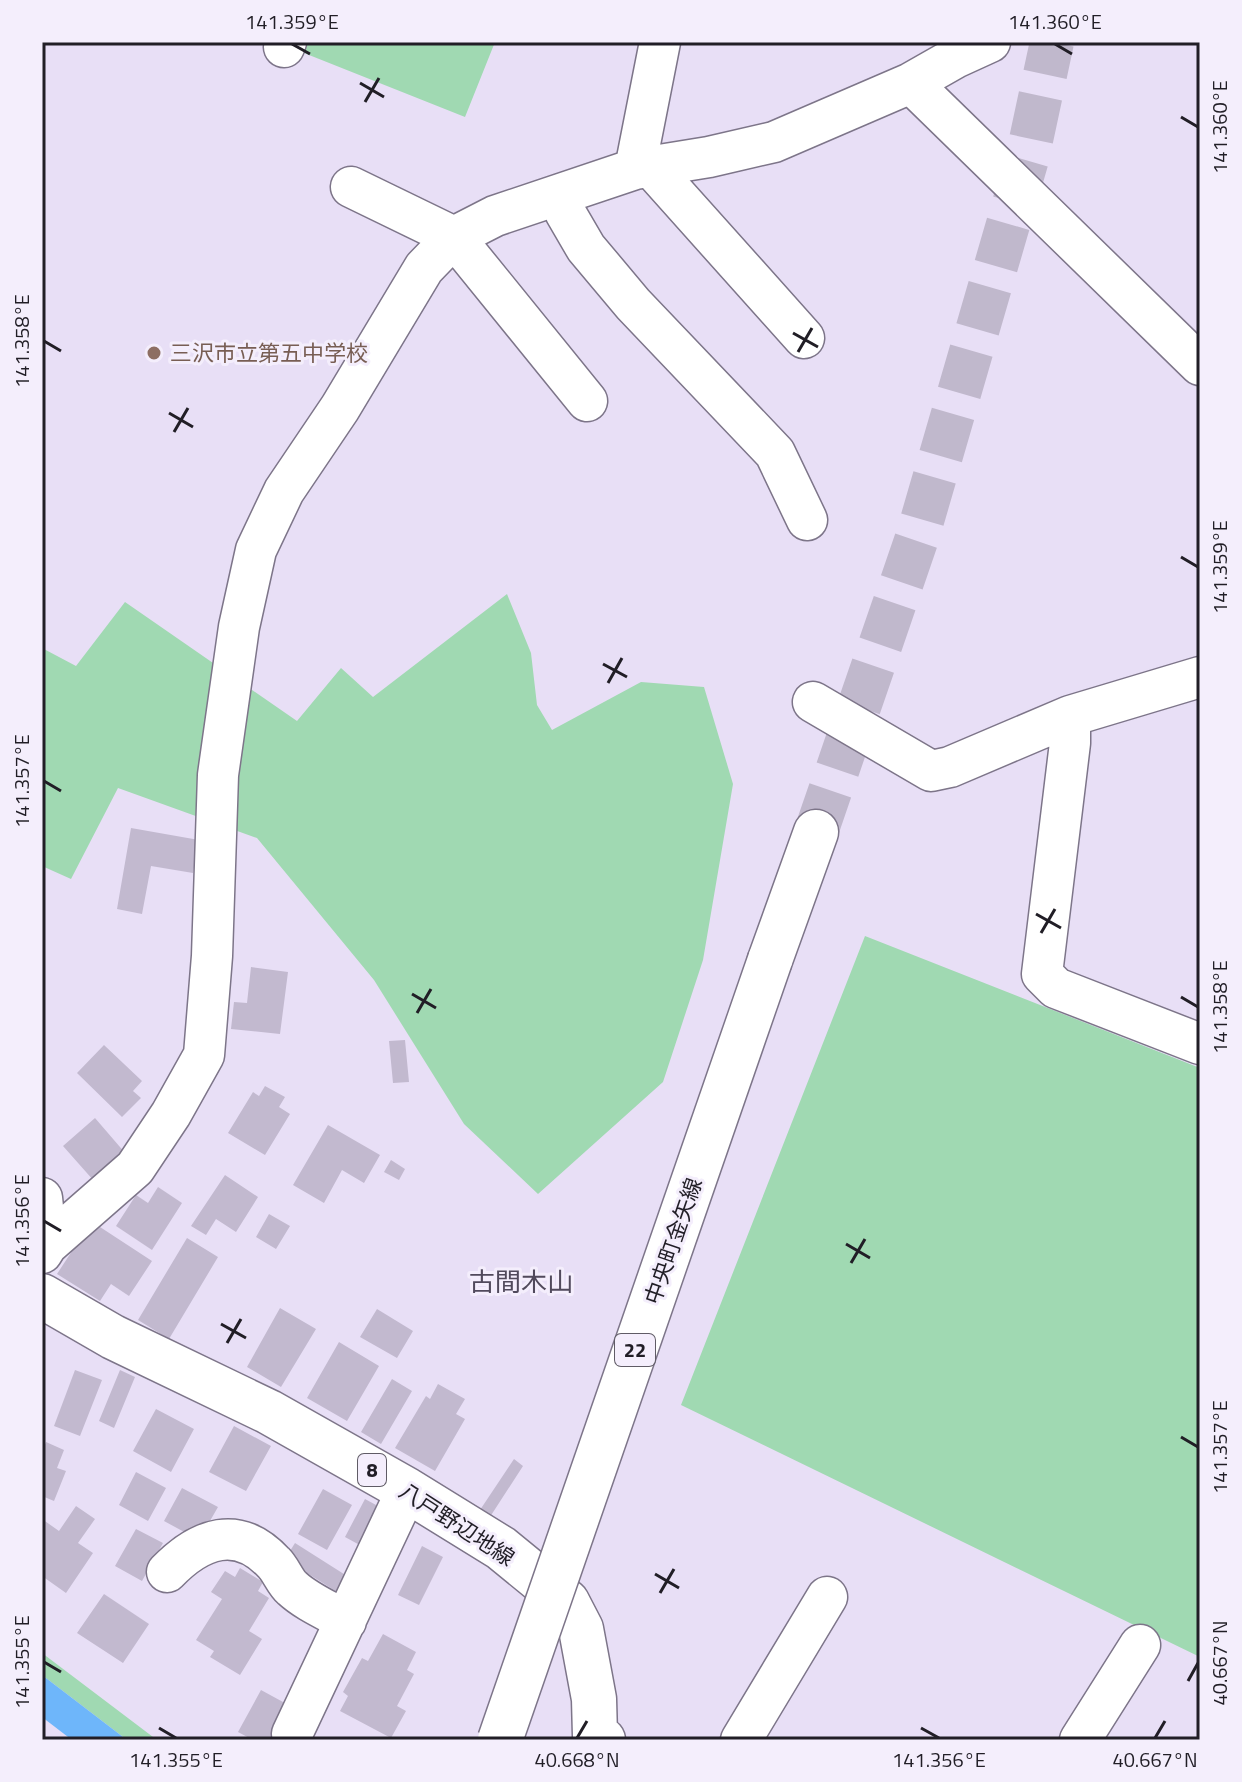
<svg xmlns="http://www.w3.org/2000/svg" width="1242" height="1782" font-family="'Titillium Web','Noto Sans JP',sans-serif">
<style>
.green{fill:#a0d9b2}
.water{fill:#6eb6fa}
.building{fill:#c2b9cf}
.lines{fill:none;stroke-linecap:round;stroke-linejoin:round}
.major-tunnel{stroke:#c0b8cc;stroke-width:44;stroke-dasharray:44 22;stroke-linecap:butt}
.minor-casing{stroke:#7d7589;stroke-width:43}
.major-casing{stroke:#7d7589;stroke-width:47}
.minor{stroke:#fff;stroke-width:40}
.major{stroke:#fff;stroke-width:44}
.major-bridge-casing{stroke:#7d7589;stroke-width:47;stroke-linecap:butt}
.major-bridge{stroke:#fff;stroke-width:44}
.ticks{fill:none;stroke:#211e26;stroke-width:3}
.education-dot{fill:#8d6e63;stroke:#f4eefc;stroke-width:3}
.labels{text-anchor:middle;stroke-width:6;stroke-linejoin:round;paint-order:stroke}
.shield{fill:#f4eefc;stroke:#605c66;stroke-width:2}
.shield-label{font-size:20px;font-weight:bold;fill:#211e26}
.education-label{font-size:22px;fill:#785e54;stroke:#f4eefc;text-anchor:start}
.street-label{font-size:22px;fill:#211e26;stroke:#f4eefc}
.quarter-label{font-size:26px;fill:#514a5c;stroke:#f4eefc}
.neatline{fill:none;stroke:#211e26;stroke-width:3}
.ticks-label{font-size:20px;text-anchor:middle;fill:#211e26}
</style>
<rect width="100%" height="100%" fill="#e8dff6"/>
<path class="green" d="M303 42H495L465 117 299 51Z
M507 594 531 653 537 705 552 730 641 682 704 687 733 784 703 960 663 1082 538 1194 464 1124 374 980 257 838 118 788 71 879 42 866V648L76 666 125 602 297 721 341 668 373 697Z
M865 936 1200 1068V1657L681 1405Z
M42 1653 157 1740H127L42 1675Z"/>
<path class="water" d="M42 1675 127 1740H72L42 1717Z"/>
<path class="building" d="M131 828 199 840 193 873 151 866 142 914 117 909Z
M251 967 288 972 280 1034 231 1029 234 1002 247 1003Z
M405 1040 409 1082 393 1083 389 1041Z
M104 1045 142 1081 133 1091 141 1098 122 1117 77 1073Z
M265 1086 285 1097 279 1107 290 1114 265 1155 228 1133 253 1092 259 1096Z
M95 1118 126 1154 94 1181 63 1146Z
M328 1125 380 1155 364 1183 342 1170 324 1203 293 1185Z
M391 1160 405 1169 399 1180 384 1172Z
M225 1175 258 1197 236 1232 216 1219 206 1235 191 1226Z
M158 1187 182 1203 152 1250 116 1226 136 1195 148 1203Z
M269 1214 290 1226 276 1249 256 1237Z
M100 1227 152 1261 129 1296 111 1284 100 1301 57 1274 74 1248Z
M187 1238 218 1257 169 1339 138 1320Z
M280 1308 316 1329 281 1387 247 1367Z
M377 1309 413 1331 397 1358 360 1337Z
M339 1342 379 1366 347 1421 307 1398Z
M75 1370 102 1380 80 1436 54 1426Z
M120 1370 135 1377 114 1428 99 1421Z
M392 1379 412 1391 381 1444 361 1432Z
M438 1384 465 1399 456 1414 465 1419 435 1471 395 1448 426 1396 430 1399Z
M156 1409 194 1429 171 1472 133 1451Z
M234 1426 271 1446 246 1491 209 1472Z
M46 1442 64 1450 57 1468 66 1471 54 1501 42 1496V1452Z
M514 1459 523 1466 488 1520 478 1513Z
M136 1472 166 1488 148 1521 119 1505Z
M182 1488 218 1507 199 1540 164 1521Z
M323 1489 352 1505 327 1550 298 1534Z
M365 1499 387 1511 367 1549 345 1537Z
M76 1506 95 1519 78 1543 93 1553 66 1593 42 1576V1519L59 1531Z
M136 1529 163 1543 142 1581 115 1566Z
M295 1543 347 1576 337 1592 285 1559Z
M422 1546 443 1557 419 1605 398 1595Z
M240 1568 263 1582 258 1591 269 1598 249 1631 262 1639 240 1675 210 1657 214 1651 196 1640 222 1599 211 1592 225 1571 235 1577Z
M104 1594 149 1624 123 1663 77 1633Z
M383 1634 416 1652 407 1670 414 1674 397 1706 406 1711 391 1738 340 1711 348 1696 343 1692 362 1658 368 1661Z
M261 1690 294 1708 277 1740H253L238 1732Z"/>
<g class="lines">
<path class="major-tunnel" d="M816 832 917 538 1027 159 1052 42"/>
<defs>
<path id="minor" d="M284 47 286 42
M911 83 1200 365
M651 167 804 338
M635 169 660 42
M351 187 454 237 587 401
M565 193V212L586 248 633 304 775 453 807 520
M1200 677 1070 716V743L1042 974 1056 988 1200 1044
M813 702 931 771 950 767 1070 716
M42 1198 47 1245
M42 1253 47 1245 135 1168 171 1114 204 1055 212 956 218 775 239 627 256 550 284 491 340 408 424 268 454 237 495 216 635 169 709 157 774 142 911 83 955 58 990 42
M167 1572C200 1538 238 1524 274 1563 281 1570 285 1582 292 1588 307 1602 329 1611 346 1621
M292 1734 407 1490
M741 1740 827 1597
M1080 1740 1140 1645"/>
<path id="major" d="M770 960 816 832
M42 1296 113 1337 269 1412 407 1490 501 1548 567 1602 581 1629 594 1699 595 1736 603 1740"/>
</defs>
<use href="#minor" class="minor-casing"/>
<use href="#major" class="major-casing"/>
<use href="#minor" class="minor"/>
<use href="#major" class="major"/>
<defs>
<path id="major-bridge" d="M500 1740 770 960"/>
</defs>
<use href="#major-bridge" class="major-bridge-casing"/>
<use href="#major-bridge" class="major-bridge"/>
</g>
<path class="ticks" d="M292 44 310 54M1055 44 1072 54M360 83 384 97M365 102 379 78M1181 117 1198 127M793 333 818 347M44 341 61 351M798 352 812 328M169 413 193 427M174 432 188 408M1181 557 1198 567M603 664 627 677M608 683 622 658M44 781 61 791M1036 914 1061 928M1041 933 1055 909M412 994 436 1008M1181 997 1198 1007M417 1013 431 989M44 1221 61 1231M846 1244 870 1258M851 1263 865 1239M221 1324 246 1338M227 1343 241 1319M1181 1437 1198 1447M655 1574 679 1588M660 1593 674 1569M44 1662 61 1672M1188 1681 1198 1663M159 1728 176 1738M921 1728 939 1738M577 1738 587 1721M1155 1738 1165 1721"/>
<circle class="education-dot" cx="154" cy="353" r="8"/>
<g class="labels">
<g class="shield">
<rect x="615" y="1334" width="40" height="32" rx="6"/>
<rect x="358" y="1454" width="28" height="32" rx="6"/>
</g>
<g class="shield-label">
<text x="635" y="1357">22</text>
<text x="372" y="1477">8</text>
</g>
<g class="education-label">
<text x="170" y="361">三沢市立第五中学校</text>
</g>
<g class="street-label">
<text transform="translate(673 1241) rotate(-71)" y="8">中央町金矢線</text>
<text transform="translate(457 1524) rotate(33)" y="8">八戸野辺地線</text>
</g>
<g class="quarter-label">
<text x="521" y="1291">古間木山</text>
</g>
</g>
<rect width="1242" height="1782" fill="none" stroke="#f4eefc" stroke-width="88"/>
<rect x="44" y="44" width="1154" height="1694" class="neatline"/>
<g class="ticks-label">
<text x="292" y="29">141.359°E</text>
<text x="1055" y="29">141.360°E</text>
<text transform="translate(1220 127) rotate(-90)" y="7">141.360°E</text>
<text transform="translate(22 341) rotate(-90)" y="7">141.358°E</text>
<text transform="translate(1220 567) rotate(-90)" y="7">141.359°E</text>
<text transform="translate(22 781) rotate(-90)" y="7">141.357°E</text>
<text transform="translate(1220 1007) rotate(-90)" y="7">141.358°E</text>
<text transform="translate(22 1221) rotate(-90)" y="7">141.356°E</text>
<text transform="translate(1220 1447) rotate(-90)" y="7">141.357°E</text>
<text transform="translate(22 1662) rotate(-90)" y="7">141.355°E</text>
<text transform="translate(1220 1663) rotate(-90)" y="7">40.667°N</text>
<text x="176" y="1767">141.355°E</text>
<text x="577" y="1767">40.668°N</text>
<text x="939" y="1767">141.356°E</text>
<text x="1155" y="1767">40.667°N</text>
</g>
</svg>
